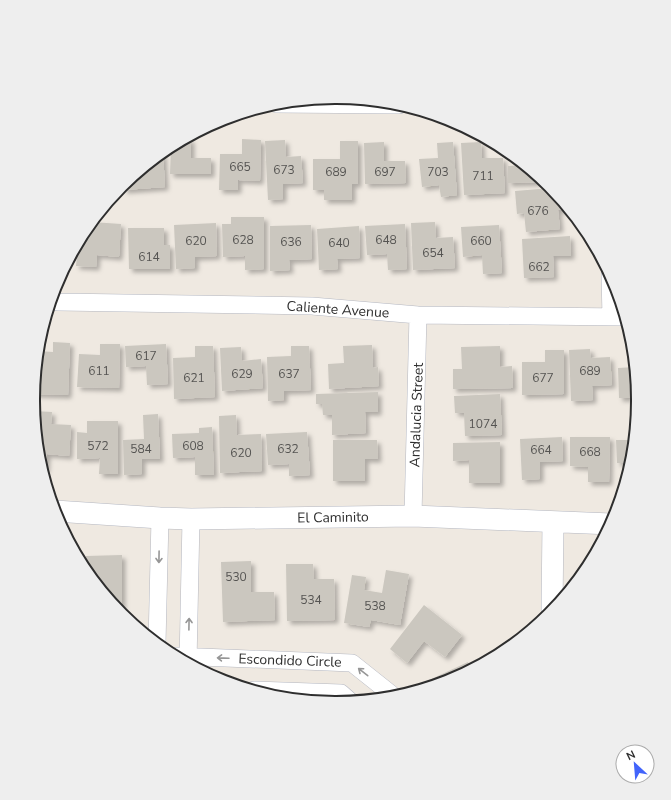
<svg xmlns="http://www.w3.org/2000/svg" width="671" height="800" font-family="'Nunito Sans',sans-serif">
<style>
.building{fill:#cbc7bf;filter:url(#shadow)}
.lines{fill:none;stroke-linecap:round;stroke-linejoin:round}
.minor-casing{stroke:#b4b7c1;stroke-width:18}
.tertiary-casing{stroke:#b4b7c1;stroke-width:22}
.minor{stroke:#fff;stroke-width:17}
.tertiary{stroke:#fff;stroke-width:21}
.oneway{stroke:#969696}
.labels{text-anchor:middle;stroke-width:4;stroke-linejoin:round;paint-order:stroke}
.number-label{font-size:12px;fill:#555452}
.street-label{font-size:14px;fill:#2e2e2e;stroke:#fff}
.rim{fill:none;stroke:#2e2e2e;stroke-width:2}
</style>
<defs>
<filter id="shadow"><feDropShadow dx="3.5" dy="3.5" stdDeviation="2" flood-color="#0004"/></filter>
</defs>
<rect width="100%" height="100%" fill="#efe9e1"/>
<path class="building" d="M185 139H191V158H211V174H170L171 147Z
M242 139 261 140 260 181 238 180V190H219L220 154H242Z
M285 140 286 157 301 156 303 183 283 184V199L268 200 265 141Z
M340 141H358V184H352V200H324V190H313V159H340Z
M384 142V161H405L406 183 365 184 364 143Z
M453 142 457 195 441 197 439 185 422 187 419 159 438 158 437 143Z
M481 142 482 158H503L505 193 464 195 461 143Z
M163 152 165 187 124 190 123 185Z
M524 165 534 173 545 182 508 183V166Z
M551 188 568 209 558 210 560 229 526 232 524 213 517 214 515 191Z
M231 217H264V269L245 270V256L223 257 222 224H231Z
M92 222 121 224 119 257 97 255 96 267 76 266 78 244 84 232Z
M435 222 436 238 453 237 455 268 413 270 411 223Z
M216 223 217 256 195 257V268L176 269 174 225Z
M405 224 407 269 388 270 387 254 367 255 365 226Z
M311 225 312 259 289 260 290 270 270 271V226Z
M499 225 502 273 483 274 482 255 463 257 461 227Z
M359 226 360 258 337 259 338 269 319 270 317 229Z
M128 228H164V245H170V269H129Z
M570 236 571 256H553L554 277 524 278 522 239Z
M53 342 70 343 68 395 34 394 38 351 53 352Z
M100 344H120L119 388 77 387 79 354 100 355Z
M166 344 168 384 147 385 146 366 126 367 125 346Z
M372 345 373 368 378 367 379 386 329 389 328 364 344 363 343 346Z
M195 346H213L215 397 174 399 173 358 195 357Z
M291 346H309L311 390 284 391V400L268 401 267 357 291 356Z
M500 346V367L512 366 513 388 453 389V369H462L461 347Z
M241 347 242 361 261 359 263 388 222 391 220 348Z
M590 349 591 358 610 357 612 385 592 386 593 400 571 401 569 350Z
M545 350H564V394L522 395V362H545Z
M635 367 638 398H619L618 368Z
M378 392V412H365L366 433 332 435V415H323L322 404H316V394Z
M500 394 502 435 465 436 464 413H455L454 396Z
M34 411 52 412 51 424 71 425 69 456 47 454 46 470H42L39 459Z
M158 414 160 459H142V474L124 475 123 440 144 439 143 415Z
M236 415 237 435 261 434 262 471 220 473 219 416Z
M87 421H118V474H99L100 458 77 459V432L87 433Z
M212 427 214 475H195V457L173 458 172 434 199 433V428Z
M307 432 310 475 289 476V464L268 465 266 434Z
M562 437 563 461 540 462V479L522 480 520 439Z
M570 437H610L609 482H588V467L570 466Z
M333 440H377L378 459H365V481H333Z
M616 440H634L631 463H617Z
M500 442V483H469V460L453 461V443Z
M122 555V614L86 570V556Z
M251 561V592H274L275 620 223 622 221 562Z
M286 564H313L314 579H334L335 620 287 621Z
M386 570 409 574 400 625 371 620 369 627 344 623 352 575 366 577 364 590 382 593Z
M424 605 462 635 445 657 424 641 407 663 390 649Z
M468 662 471 669 451 680 429 686 427 681Z"/>
<g class="lines">
<defs>
<path id="minor" d="M276 104 399 105
M610 275 611 317
M51 301 59 302 312 306 418 315 625 317
M413 516 418 315
M157 643 160 518
M176 656 352 663 391 694 393 697
M188 663 191 519
M254 690 341 693 350 701"/>
<path id="tertiary" d="M55 511 160 518 191 519 413 516 611 524
M552 611 553 522"/>
</defs>
<use href="#minor" class="minor-casing"/>
<use href="#tertiary" class="tertiary-casing"/>
<use href="#minor" class="minor"/>
<use href="#tertiary" class="tertiary"/>
</g>
<defs><path id="oneway-shaft" d="M-6 0H5M1.5-3L5.5 0L1.5 3" fill="none" stroke-width="1.6" stroke-linecap="round" stroke-linejoin="round"/></defs>
<g class="oneway">
<use href="#oneway-shaft" transform="translate(159 557) rotate(91)"/>
<use href="#oneway-shaft" transform="translate(189 624) rotate(-89)"/>
<use href="#oneway-shaft" transform="translate(223 658) rotate(-178)"/>
<use href="#oneway-shaft" transform="translate(363 672) rotate(-142)"/>
</g>
<g class="labels">
<g class="number-label">
<text x="240" y="171">665</text>
<text x="284" y="174">673</text>
<text x="336" y="176">689</text>
<text x="385" y="176">697</text>
<text x="438" y="176">703</text>
<text x="483" y="180">711</text>
<text x="538" y="215">676</text>
<text x="243" y="244">628</text>
<text x="386" y="244">648</text>
<text x="196" y="245">620</text>
<text x="481" y="245">660</text>
<text x="291" y="246">636</text>
<text x="339" y="247">640</text>
<text x="433" y="257">654</text>
<text x="149" y="261">614</text>
<text x="539" y="271">662</text>
<text x="146" y="360">617</text>
<text x="99" y="375">611</text>
<text x="590" y="375">689</text>
<text x="242" y="378">629</text>
<text x="289" y="378">637</text>
<text x="194" y="382">621</text>
<text x="543" y="382">677</text>
<text x="483" y="428">1074</text>
<text x="98" y="450">572</text>
<text x="193" y="450">608</text>
<text x="141" y="453">584</text>
<text x="288" y="453">632</text>
<text x="541" y="454">664</text>
<text x="590" y="456">668</text>
<text x="241" y="457">620</text>
<text x="236" y="581">530</text>
<text x="311" y="604">534</text>
<text x="375" y="610">538</text>
</g>
<g class="street-label">
<text transform="translate(338 309) rotate(4)" y="5">Caliente Avenue</text>
<text transform="translate(416 415) rotate(-88)" y="5">Andalucia Street</text>
<text transform="translate(333 517) rotate(-1)" y="5">El Caminito</text>
<text transform="translate(290 660) rotate(2)" y="5">Escondido Circle</text>
</g>
</g>
<path d="M0 0H671V800H0ZM335 104H336A295 295 0 0 1 631 399V401A295 295 0 0 1 336 696H335A295 295 0 0 1 40 401V399A295 295 0 0 1 335 104Z" fill="#eee" fill-rule="evenodd"/>
<path class="rim" d="M335 104H336A295 295 0 0 1 631 399V401A295 295 0 0 1 336 696H335A295 295 0 0 1 40 401V399A295 295 0 0 1 335 104Z"/>
<g transform="translate(635 764) rotate(334)"><circle r="19" fill="#ffffff" stroke="#ababab"/>
<path d="M0-3L7 15L0 10L-7 15Z" fill="#4264fb"/>
<text y="-6" font-size="11" font-weight="bold" text-anchor="middle" fill="#2e2e2e">N</text>
</g>
</svg>
